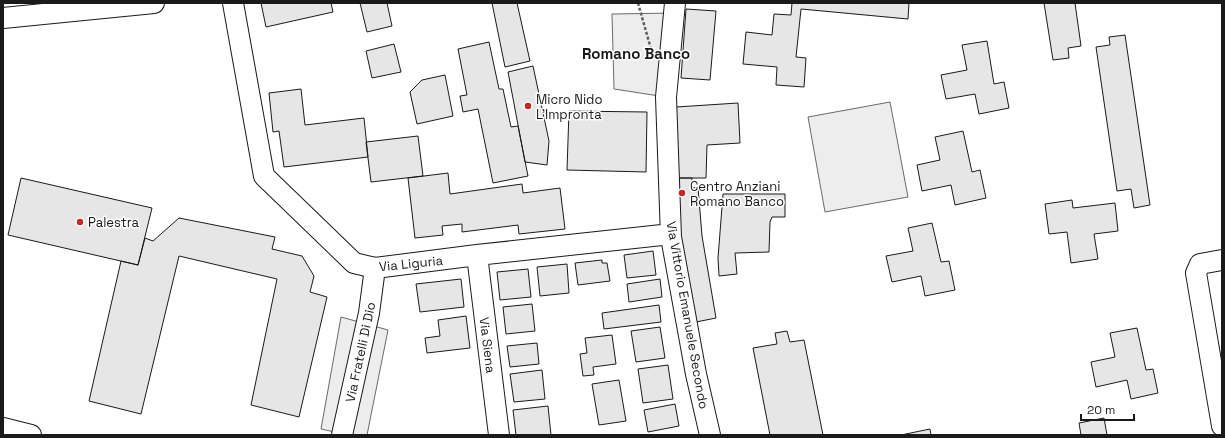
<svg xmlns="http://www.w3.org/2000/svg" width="1225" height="438" font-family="'Space Grotesk',sans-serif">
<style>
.parking{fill:#ededed;stroke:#6a6a6a}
.building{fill:#e6e6e6;stroke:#1a1a1a}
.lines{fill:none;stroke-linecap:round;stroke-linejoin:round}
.minor-casing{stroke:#1a1a1a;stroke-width:22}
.path{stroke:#5f5f5f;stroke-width:2.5;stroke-dasharray:3 2;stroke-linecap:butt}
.minor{stroke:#fff;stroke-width:20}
.poi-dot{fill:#c62828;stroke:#fff;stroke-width:1.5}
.labels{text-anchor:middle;stroke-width:3;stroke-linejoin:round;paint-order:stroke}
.poi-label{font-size:13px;fill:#1a1a1a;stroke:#fff;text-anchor:start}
.street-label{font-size:13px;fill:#1a1a1a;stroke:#fff}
.quarter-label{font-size:15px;font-weight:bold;fill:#1a1a1a;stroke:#fff}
</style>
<rect width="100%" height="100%" fill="#fff"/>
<path class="parking" d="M674 13 666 97 614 89 612 14Z
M890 102 908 197 825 212 808 117Z
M341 317 388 330 367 435H348L321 429Z"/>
<path class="building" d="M261 3H331L333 12 266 27Z
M360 3H387L392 26 367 32Z
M492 3H517L530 61 505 67Z
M792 3H909L908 19 801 9 796 57 806 58 804 87 776 85 777 67 743 64 746 32 772 35 774 14 791 15Z
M1044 3H1075L1081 46 1068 48 1069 58 1053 60Z
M686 9 716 11 710 80 681 78Z
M1125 35 1150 205 1134 208 1131 189 1117 191 1096 47 1110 45 1109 37Z
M987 41 994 84 1004 82 1009 108 979 114 975 94 946 99 941 75 967 70 962 45Z
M489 42 499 89H503L511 127 518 126 528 176 493 183 478 109 463 112 460 96 467 95 458 49Z
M394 44 401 72 372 78 366 51Z
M533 66 549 141 547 165 525 162 508 72Z
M445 75 453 116 417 124 410 92 422 80Z
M301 89 305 125 364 118 368 157 284 167 279 131 273 132 269 93Z
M738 103 740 143 707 145 706 178H675L676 107Z
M569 111 647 112 646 172 567 170Z
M963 131 972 172 980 170 986 198 955 205 951 185 922 191 917 165 940 160 935 137Z
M418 136 423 176 371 182 366 142Z
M448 173 450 194 522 184 523 193 560 188 565 229 519 234 518 225 462 232V224L442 226 443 235 415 238 408 178Z
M21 178 152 208 138 265 8 235Z
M675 178H692V188L698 187 702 236 716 318 696 322 681 239Z
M723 194H785V217H772L770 222 769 252 735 253 737 274 719 276 718 258Z
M1072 200 1073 208 1115 203 1118 231 1094 234 1098 259 1071 263 1067 232 1049 234 1045 204Z
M179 218 275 237 272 249 302 256 314 276 310 292 327 297 299 417 251 405 277 279 179 256 141 414 89 401 121 261 138 265 145 238 153 241Z
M932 223 941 262 949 261 955 290 925 296 921 276 892 282 886 256 913 251 908 228Z
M653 251 656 275 627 278 624 255Z
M602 260V263H607L610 281 578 285 575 263Z
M567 264 569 293 540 296 537 267Z
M528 269 531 297 500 300 497 272Z
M461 279 464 307 420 312 416 284Z
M660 279 662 297 629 302 627 284Z
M532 304 535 331 506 334 503 307Z
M659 305 661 322 604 329 602 313Z
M466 316 470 348 427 353 425 338 440 336 438 320Z
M660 327 665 358 636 362 631 331Z
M1137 328 1146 370 1153 369 1158 393 1131 399 1127 380 1096 387 1091 362 1115 357 1110 333Z
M787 331 790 342 804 340 823 435H770L753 348 777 344 775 333Z
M612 335 616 364 593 367 594 375 583 376 580 354 587 353 585 338Z
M537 343 539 364 510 367 507 346Z
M668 365 673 399 643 403 638 369Z
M542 370 545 399 514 402 510 374Z
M619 380 626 421 599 425 592 384Z
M675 404 679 426 648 432 644 410Z
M548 406 551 435H516L513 410Z
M1104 418 1107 435H1081L1079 423Z
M930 429 931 435H901Z"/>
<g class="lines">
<defs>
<path id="minor" d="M233 3 264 176 354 263 375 268 477 255 662 235 671 237
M675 3 666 97 671 237 696 374 710 435
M3 18 154 3
M477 255 499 435
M1222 260 1200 264 1196 273 1222 426
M3 428 31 435
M342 435 369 313 375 268"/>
</defs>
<use href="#minor" class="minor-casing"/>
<path class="path" d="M638 3 651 49"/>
<use href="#minor" class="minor"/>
</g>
<g class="poi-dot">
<circle cx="528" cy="106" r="4"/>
<circle cx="682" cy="193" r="4"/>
<circle cx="80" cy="222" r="4"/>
</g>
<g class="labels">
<g class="poi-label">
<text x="536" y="104">Micro Nido<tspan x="536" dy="15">L'Impronta</tspan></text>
<text x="690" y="191">Centro Anziani<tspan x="690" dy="15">Romano Banco</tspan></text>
<text x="88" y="227">Palestra</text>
</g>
<g class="street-label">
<text transform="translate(411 263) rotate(-6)" y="5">Via Liguria</text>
<text transform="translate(688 315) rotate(80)" y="5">Via Vittorio Emanuele Secondo</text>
<text transform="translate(488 345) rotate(83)" y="5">Via Siena</text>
<text transform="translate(360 352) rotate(-78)" y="5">Via Fratelli Di Dio</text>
</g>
<g class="quarter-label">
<text x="636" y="59">Romano Banco</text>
</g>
</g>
<rect width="1225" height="438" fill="none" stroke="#1a1a1a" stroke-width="8"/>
<path d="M1081 414v6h53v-6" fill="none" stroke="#1a1a1a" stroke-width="2"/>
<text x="1087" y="414" font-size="12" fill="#1a1a1a" stroke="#ffffff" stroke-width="3" paint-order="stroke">20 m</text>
</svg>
